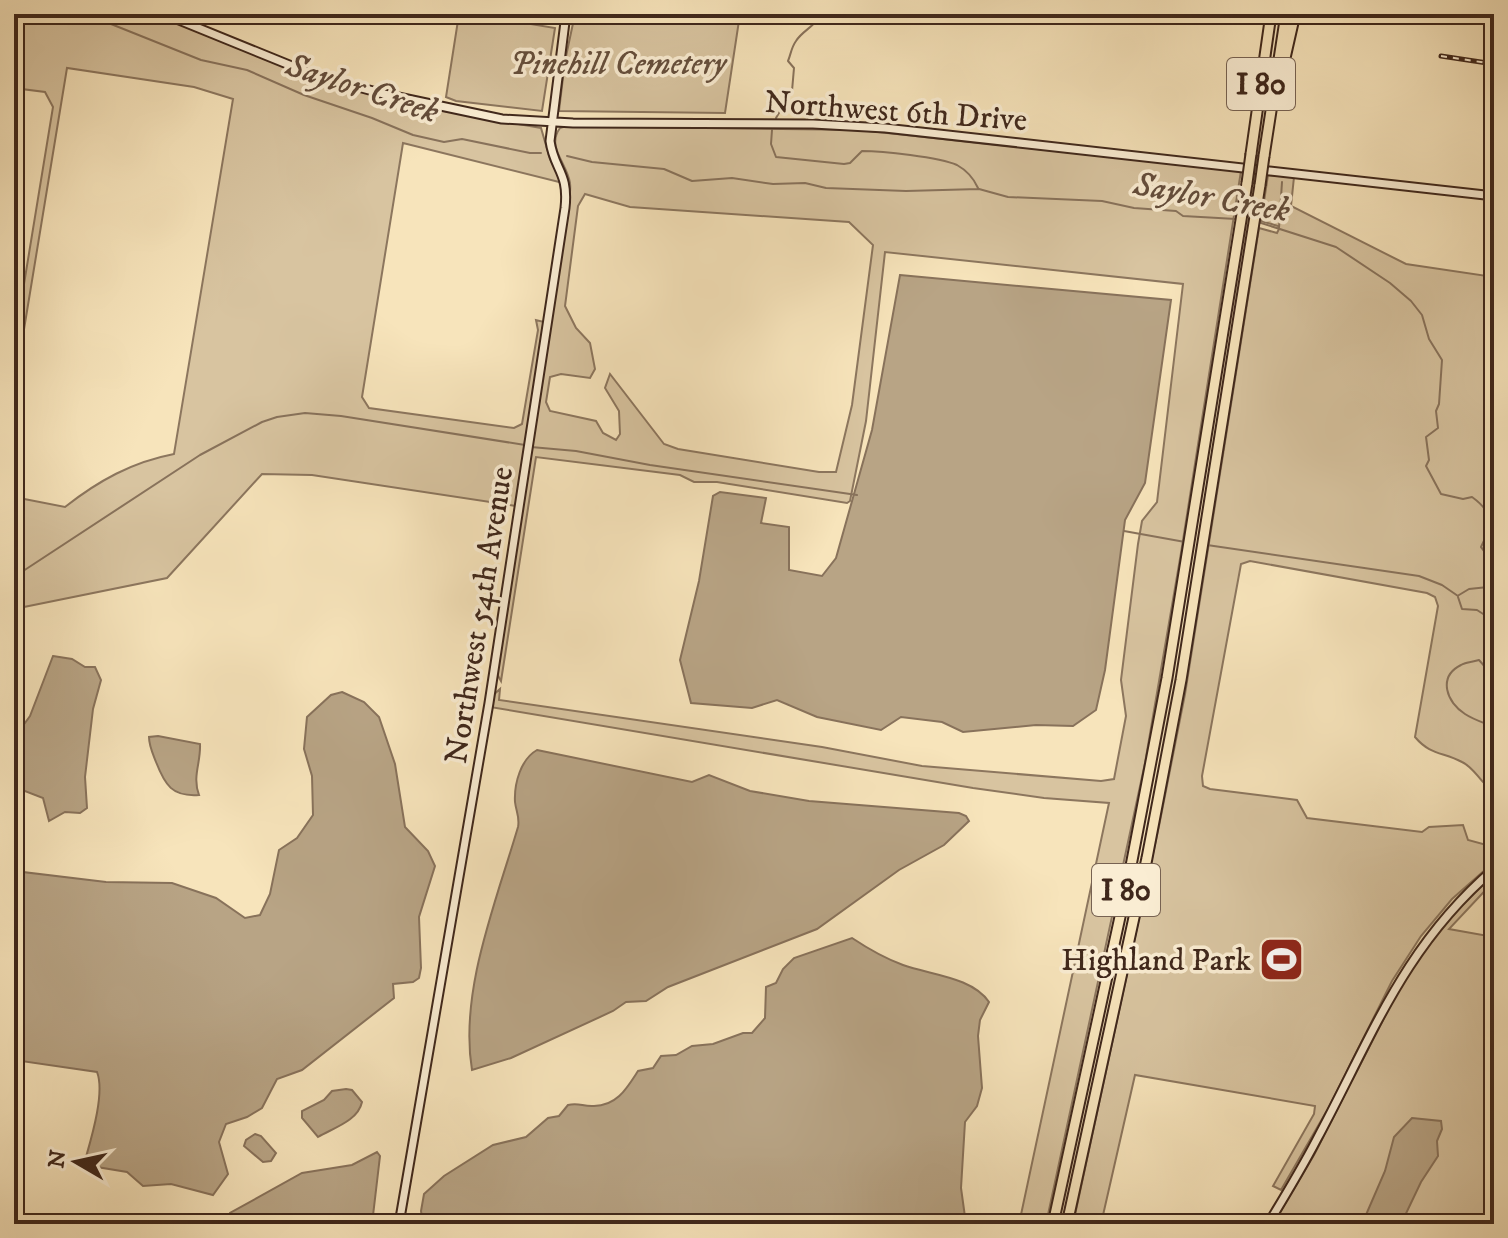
<svg xmlns="http://www.w3.org/2000/svg" width="1508" height="1238" font-family="'IM FELL DW Pica',serif">
<style>
.green{fill:#d8c4a0;stroke:#8c765e;stroke-width:2;fill-rule:evenodd}
.water{fill:#b8a485;stroke:#88725b;stroke-width:2}
.lines{fill:none;stroke-linecap:round;stroke-linejoin:round}
.stream{stroke:#88725b;stroke-width:2}
.secondary-casing{stroke:#3f271b;stroke-width:11}
.motorway-casing{stroke:#3f271b;stroke-width:13}
.secondary{stroke:#faedd3;stroke-width:7}
.motorway{stroke:#f7e4bb;stroke-width:9}
.rail-casing{stroke:#3f271b;stroke-width:5}
.rail{stroke:#faedd3;stroke-width:2;stroke-dasharray:6;stroke-linecap:butt}
.motorway-bridge-casing{stroke:#3f271b;stroke-width:13;stroke-linecap:butt}
.motorway-bridge{stroke:#f7e4bb;stroke-width:9}
.labels{text-anchor:middle;stroke-width:7;stroke-linejoin:round;paint-order:stroke}
.shield{fill:#faedd3;stroke:#776252;stroke-width:2}
.shield-label{font-size:30px;font-weight:bold;fill:#3f271b}
.park-label{font-size:32px;font-style:italic;fill:#654e3c;stroke:#faedd3}
.street-label{font-size:32px;fill:#3f271b;stroke:#faedd3}
.poi-label{font-size:32px;fill:#3f271b;stroke:#faedd3;text-anchor:end}
.water-label{font-size:34px;font-style:italic;fill:#634c3b;stroke:#faedd3}
</style>
<rect width="100%" height="100%" fill="#f7e4bb"/>
<filter id="stains"><feTurbulence type="fractalNoise" baseFrequency=".0025" numOctaves="4"/><feColorMatrix values="0 0 0 0 .2 0 0 0 0 .09 0 0 0 0 .02 0 0 0 .5 -.17"/></filter>
<radialGradient id="worn" r=".72"><stop offset=".6" stop-color="#630" stop-opacity="0"/><stop offset="1" stop-color="#630" stop-opacity=".3"/></radialGradient>
<path class="green" d="M14 14H154L314 79 439 110 541 128 550 159 563 183 403 143 362 397 369 408 514 428 522 424 538 330 536 320 544 322 516 506 312 475 262 474 167 578 14 609V497L65 507C98 481 132 462 174 454L233 99 194 87 67 68 14 390V345L53 107 45 92 14 88Z
M459 14H496L495 18 555 28 542 111 456 101 446 97Z
M575 14H740L725 113 559 111 565 61Z
M566 126 859 130 1241 171 1181 553 1145 763 1046 1224H1019L1109 803 1044 798 973 788 490 707 491 697 500 689 499 700 822 747 922 766 1101 781 1114 779 1126 716 1121 680 1138 544 1142 521 1157 502 1183 284 885 252 866 421 850 501 847 503 717 482H694L680 475 536 457 501 681 497 674 568 209C569 200 571 191 570 183 567 163 546 147 560 128ZM585 194 630 207 849 222 873 245 852 405 836 472H819L678 449 664 444 610 374 605 388 619 411 620 434 616 440 603 433 596 421 550 411 546 402 550 377 561 374 590 378 595 369 590 343 576 328 565 306 578 206Z
M1268 175 1294 177 1291 206 1406 264 1494 277V785H1486C1478 778 1473 767 1462 762 1443 752 1430 755 1415 737L1438 606 1435 597 1427 593 1250 561 1241 564 1202 776 1203 786 1210 789 1297 800 1307 818 1422 832 1429 827 1463 825 1468 840 1494 847V862L1452 899 1421 936 1392 981 1329 1107 1281 1190 1273 1186 1314 1114 1315 1106 1135 1075 1101 1224H1073L1159 826 1185 694 1259 228 1277 233 1279 229 1278 226 1261 221Z
M1494 874V881L1449 929 1494 937V1224H1273L1314 1155 1403 981 1444 923Z"/>
<path class="water" d="M900 275 1171 300 1145 483 1125 520 1105 670 1096 710 1073 726 1036 725 963 732 942 722 901 717 881 730 817 717 777 700 752 708 691 703 680 660 699 581 713 496 720 492 766 498 761 523 789 527V570L822 576 836 558 872 430Z
M53 656 72 659 85 667H95L101 680 93 709 85 777 87 808 80 813 65 812 49 821 43 798 25 791 14 794V738L30 716Z
M342 692 364 702 379 717 395 764 405 827 428 851 435 866 419 917 421 968 419 978 413 982 393 984 394 998 302 1070 277 1079 262 1108 247 1117 226 1124 219 1142 228 1174 213 1195 171 1184 143 1186 127 1172 91 1166 86 1157C92 1136 105 1092 97 1072L14 1060V871L106 882 172 883 216 898 245 918 260 915 270 894 279 850 297 838 313 815 312 776 304 749 307 717 331 695Z
M158 736 200 744C201 763 192 776 199 795 172 797 165 785 156 762 153 754 149 746 149 737Z
M537 750 692 782 709 775 750 791 809 801 959 813 966 816 969 821 944 845 899 870 817 929 668 987 646 1001 626 1002 613 1011 511 1058 472 1070C459 992 496 902 518 827 520 817 516 811 515 802 514 783 521 759 537 750Z
M852 938C867 948 884 958 903 965 931 975 972 977 989 1002L980 1020 978 1036 982 1088 977 1106 965 1122 961 1188 966 1224H423L421 1211 424 1194 444 1176 493 1145 526 1137 548 1118 559 1116 568 1105C579 1102 583 1107 594 1106 617 1106 627 1088 638 1071L653 1068 661 1056 676 1055 692 1046 713 1044 743 1033H752L765 1018 766 987 776 983 783 969 794 958Z
M346 1089 352 1090 362 1102C358 1121 333 1128 318 1137L302 1118V1111L324 1100 332 1091Z
M1412 1118 1441 1121 1442 1129 1437 1141 1438 1156 1421 1182 1401 1224H1362L1385 1171 1394 1137Z
M255 1134 261 1136 276 1153 271 1161 263 1162 244 1146 246 1140Z
M377 1152 380 1156 372 1224H227L230 1213 302 1173 352 1165Z"/>
<g class="lines">
<path class="stream" d="M86 14 201 60 247 70 304 95 372 118 413 135 444 142 462 139 530 153H541
M776 118 792 91 794 68 788 61C791 54 791 48 796 41 802 31 814 27 820 16
M772 130 771 144 776 157 844 164 850 163 862 151C882 151 939 157 957 165 966 170 974 179 978 188
M567 156 592 162 664 169 692 181 732 178 773 184 805 183 826 188 906 191 979 189 1008 197 1102 201 1134 208 1176 211 1183 216 1236 219
M1258 222 1336 247 1390 283 1411 301 1422 315 1429 339 1442 360 1439 404 1436 411 1438 428 1426 437 1429 460 1426 466 1441 494 1463 499 1472 497C1494 513 1493 523 1481 547 1493 561 1492 570 1488 587L1469 589 1459 595
M1279 228 1282 182
M531 447 576 451 650 465 857 495
M1124 531 1185 542
M1207 545 1419 576 1442 585 1458 596
M14 577 200 455 262 422 277 417 305 413 341 416 525 445
M1458 597 1462 609 1477 610 1494 621
M1494 677 1479 660C1473 662 1466 662 1461 665 1437 677 1447 703 1465 714 1474 720 1485 723 1494 727"/>
<defs>
<path id="secondary" d="M164 14 314 75 384 94 502 119 573 123 813 124 885 128 1494 196
M399 1224 489 703 565 208C569 172 554 170 550 141L566 14
M1268 1224C1285 1196 1302 1168 1317 1139 1372 1037 1403 947 1494 869"/>
<path id="motorway" d="M1285 58 1295 14
M1251 154 1271 14
M1264 156 1286 14
M1053 1224 1130 871 1167 678 1247 183
M1067 1224 1147 858 1181 680 1260 185"/>
</defs>
<use href="#secondary" class="secondary-casing"/>
<use href="#motorway" class="motorway-casing"/>
<use href="#secondary" class="secondary"/>
<use href="#motorway" class="motorway"/>
<defs>
<path id="rail" d="M1441 56 1494 64"/>
</defs>
<use href="#rail" class="rail-casing"/>
<use href="#rail" class="rail"/>
<defs>
<path id="motorway-bridge" d="M1247 183 1251 154
M1260 185 1264 156"/>
</defs>
<use href="#motorway-bridge" class="motorway-bridge-casing"/>
<use href="#motorway-bridge" class="motorway-bridge"/>
</g>
<defs>
<symbol id="stadium-square" viewBox="-11 -11 22 22"><rect x="-9" y="-9" width="18" height="18" rx="4" fill="#8f2418" stroke="#faedd3"/><path d="M0-5a6.5 5 0 1 0 0 10a6.5 5 0 1 0 0-10ZM-3.5-1.8h7v3.6h-7Z" fill="#fff"/></symbol>
</defs>
<g fill-rule="evenodd">
<use href="#stadium-square" x="1256" y="934" width="51" height="51"/>
</g>
<g class="labels">
<g class="shield">
<rect x="1227" y="58" width="68" height="52" rx="6"/>
<rect x="1092" y="864" width="68" height="52" rx="6"/>
</g>
<g class="shield-label">
<text x="1261" y="94">I 80</text>
<text x="1126" y="900">I 80</text>
</g>
<g class="park-label">
<text x="618" y="74">Pinehill Cemetery</text>
</g>
<g class="street-label">
<text transform="translate(896 110) rotate(4)" y="11">Northwest 6th Drive</text>
<text transform="translate(478 615) rotate(-81)" y="11">Northwest 54th Avenue</text>
</g>
<g class="poi-label">
<text x="1251" y="970">Highland Park</text>
</g>
<g class="water-label">
<text transform="translate(363 87) rotate(18)" y="12">Saylor Creek</text>
<text transform="translate(1212 196) rotate(10)" y="12">Saylor Creek</text>
</g>
</g>
<rect width="1508" height="1238" fill="none" stroke="#f7e4bb" stroke-width="48"/>
<rect x="16" y="16" width="1476" height="1206" fill="none" stroke="#3f271b" stroke-width="4"/>
<rect x="24" y="24" width="1460" height="1190" fill="none" stroke="#3f271b" stroke-width="2"/>
<g transform="translate(76 1162) rotate(279)" stroke="#faedd3" stroke-width="6" paint-order="stroke">
<path d="M0-6L14 30L0 20L-14 30Z" fill="#3f271b"/>
<text y="-12" font-size="22" font-weight="bold" text-anchor="middle" fill="#3f271b">N</text>
</g>
<rect width="100%" height="100%" filter="url(#stains)"/>
<rect width="100%" height="100%" fill="url(#worn)"/>
</svg>
